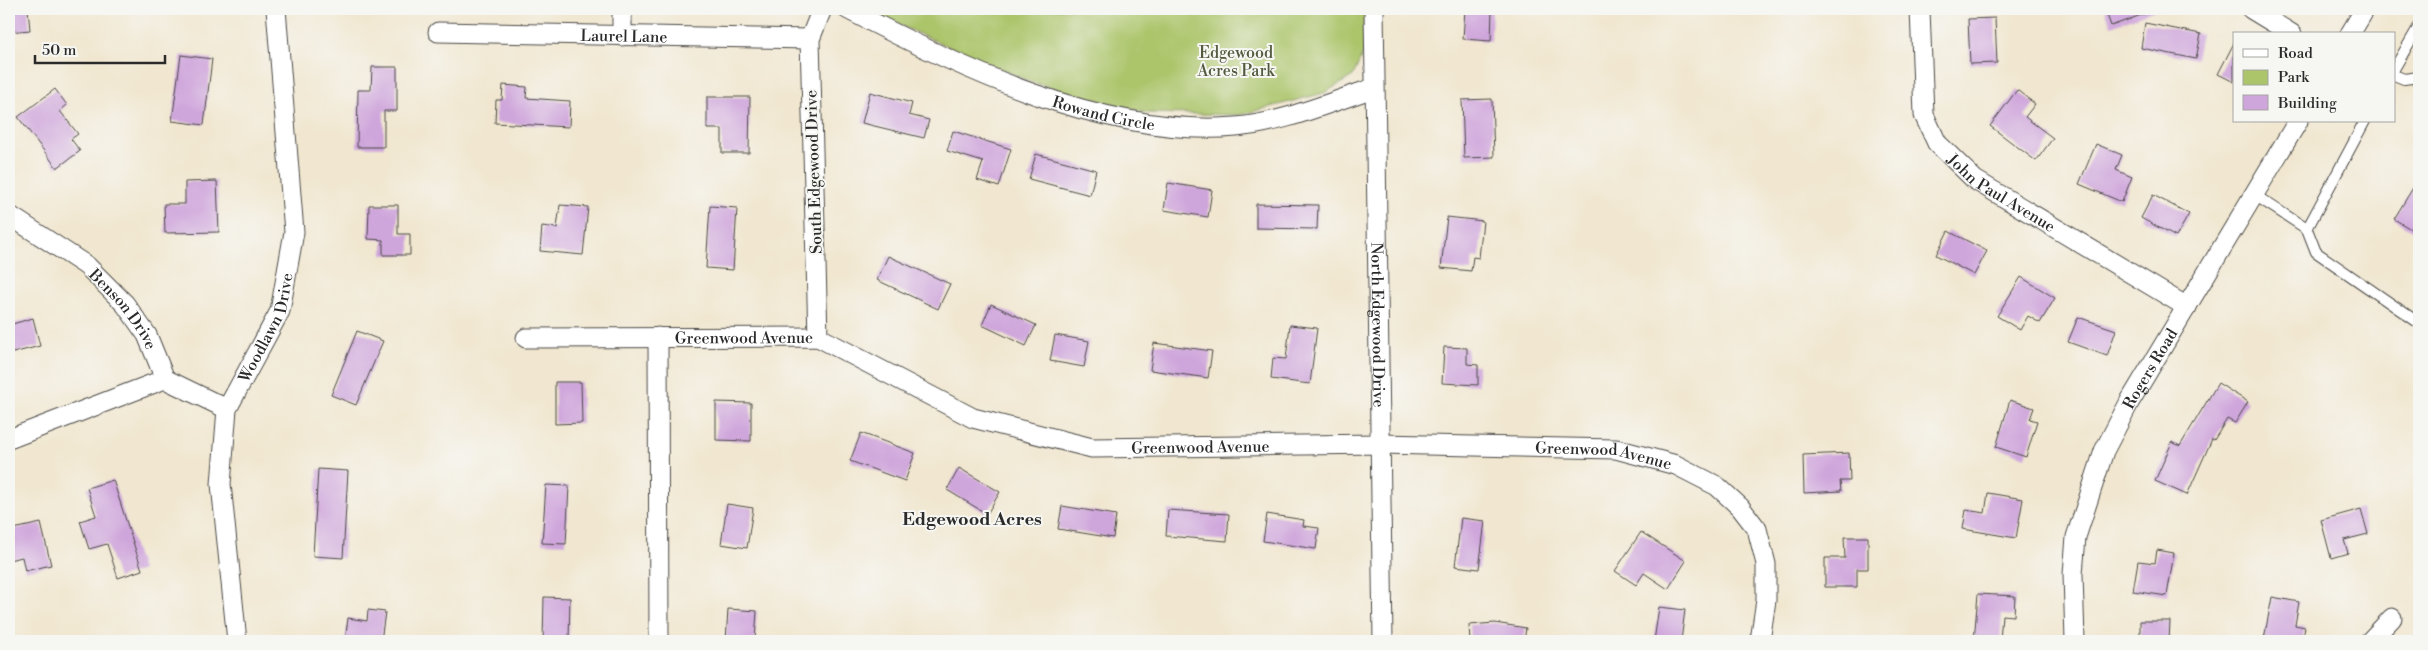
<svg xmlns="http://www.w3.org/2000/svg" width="2428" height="650" font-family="'Libre Bodoni',serif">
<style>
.green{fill:#acc56a;stroke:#6c784a}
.building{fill:#cfa6db}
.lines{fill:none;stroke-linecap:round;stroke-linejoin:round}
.lane-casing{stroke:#494744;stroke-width:12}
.street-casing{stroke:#494744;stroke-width:21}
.lane{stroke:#fff;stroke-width:10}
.street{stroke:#fff;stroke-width:19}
.labels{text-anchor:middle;stroke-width:4;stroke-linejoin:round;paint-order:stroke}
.street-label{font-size:16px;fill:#2b2b2b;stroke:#f6f6f2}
.park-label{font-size:16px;fill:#52593e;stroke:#f6f6f2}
.neighbourhood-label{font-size:18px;font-weight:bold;fill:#2b2b2b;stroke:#f6f6f2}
</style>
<rect width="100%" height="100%" fill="#f6f6f2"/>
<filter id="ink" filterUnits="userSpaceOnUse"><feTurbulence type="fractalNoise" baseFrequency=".02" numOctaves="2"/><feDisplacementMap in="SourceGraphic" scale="10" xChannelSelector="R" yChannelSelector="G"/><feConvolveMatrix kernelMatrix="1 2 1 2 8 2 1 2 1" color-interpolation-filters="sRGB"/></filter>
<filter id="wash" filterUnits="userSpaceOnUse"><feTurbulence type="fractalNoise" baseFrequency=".0096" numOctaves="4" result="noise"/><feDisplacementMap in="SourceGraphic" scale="20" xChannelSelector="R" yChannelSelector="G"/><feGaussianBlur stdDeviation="1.12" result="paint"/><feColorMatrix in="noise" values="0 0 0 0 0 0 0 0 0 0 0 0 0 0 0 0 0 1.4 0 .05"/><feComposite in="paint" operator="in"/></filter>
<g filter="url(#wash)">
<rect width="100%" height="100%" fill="#f1e7d0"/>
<path class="green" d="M862 9H1364V51L1353 76 1324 93 1240 115 1146 113 1031 82Z"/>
<g id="blocks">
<path class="building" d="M28 9 30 30 9 32V11Z
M1465 9H1492L1491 41 1463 39Z
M2105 9H2154L2155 10 2111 26Z
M1995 18 1997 63 1970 64 1968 19Z
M2145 23 2201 34 2196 59 2141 48Z
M2234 43V82L2218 74Z
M181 55 212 59 204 125 172 121Z
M372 67H397V111H384V147H357L358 90H371Z
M503 85 527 87 526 98 570 101 569 127 495 123 496 100H502Z
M55 89 67 105 60 111 78 134 71 139 80 151 57 168 18 117Z
M2017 90 2035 104 2025 117 2053 138 2036 161 1990 126Z
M870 92 912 103 909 115 929 120 924 138 862 123Z
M707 97H750L749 153H722V129H707Z
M1492 99 1494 157 1464 158 1462 100Z
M953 131 1011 149 999 187 977 180 983 162 947 151Z
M2096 144 2122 155 2116 170 2132 177 2122 202 2079 184Z
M1036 154 1096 170 1090 195 1029 179Z
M2419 178V234L2394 219Z
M217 181 219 232 165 233 164 204H185V182Z
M1168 183 1212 190 1208 217 1164 210Z
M2153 195 2189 214 2176 237 2141 218Z
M1256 204 1318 205 1317 229 1256 228Z
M369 205H398V234H410V255H383V240L368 239Z
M560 205 588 207 583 255 540 251 542 226 557 228Z
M710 206 737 208 733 270 706 268Z
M1447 217 1483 221 1479 258 1473 257 1471 271 1441 268Z
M1948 231 1987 251 1974 275 1936 255Z
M888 256 950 284 938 309 877 280Z
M2021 277 2055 298 2040 323 2028 316 2020 330 1997 316Z
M991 304 1036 325 1026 346 982 325Z
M2078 317 2116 330 2107 356 2068 342Z
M33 318 40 346 9 354V325Z
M1290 325 1317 328 1310 384 1271 379 1273 358 1286 359Z
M357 331 383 341 356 405 331 395Z
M1055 335 1089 341 1084 367 1050 361Z
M1154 343 1212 351 1208 378 1150 370Z
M1444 347 1467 348V364L1478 365V385L1442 383Z
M555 382H581L582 423 555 424Z
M2218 383 2248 402 2235 423 2227 419 2214 440 2212 439 2187 495 2155 481 2172 442 2180 446Z
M2010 400 2034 408 2030 419 2037 421 2026 457 1996 447Z
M716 402 751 403V441L716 440Z
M861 433 915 453 905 481 850 461Z
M1849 453 1850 481H1840L1841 491 1804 493 1803 455Z
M959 468 1000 492 987 514 947 490Z
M318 469 348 471 343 558 313 556Z
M113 480 142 570 118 578 107 544 89 549 80 521 96 516 87 488Z
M546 485 569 486 566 544 542 543Z
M1988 493 2023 499 2016 538 1963 529 1966 510 1985 513Z
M727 504 753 508 747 548 721 544Z
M1062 506 1116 515 1113 538 1058 529Z
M2361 509 2368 534 2344 540 2348 553 2331 558 2321 520Z
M1168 510 1229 514 1227 541 1166 536Z
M1267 514 1304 520 1303 526 1319 528 1316 549 1263 541Z
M1461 518 1485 521 1479 569 1455 566Z
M41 523 51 565 25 571 22 557 9 560V530Z
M1641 532 1686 561 1668 589 1644 573 1636 585 1615 571Z
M1844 537H1868V569H1857V587H1825V558H1845Z
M2157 550 2174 553 2167 596 2133 591 2138 561 2155 563Z
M1978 594 2015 596 2014 616 2002 615 2000 641H1974Z
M544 597 570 598 569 641H543Z
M2272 597 2299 602 2295 625 2305 627 2302 641 2264 639Z
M1659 607 1685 610 1681 641H1654Z
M728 609 757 611 755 641H726Z
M368 610 385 612 381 641H345L348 618 367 621Z
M2140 621H2170L2169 641H2140Z
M1495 623 1526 628 1524 641H1470L1469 625Z"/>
</g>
</g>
<g filter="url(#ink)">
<use href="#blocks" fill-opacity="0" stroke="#494744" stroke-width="1"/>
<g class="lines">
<defs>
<path id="lane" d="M2394 69 2419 26
M2394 75 2404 79 2419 77
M2253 194 2307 229 2365 121
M2307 229 2316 252 2419 323"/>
<g id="street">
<path id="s1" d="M847 9C959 68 1106 138 1236 127 1283 123 1330 102 1374 88"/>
<path id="s2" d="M1374 9 1383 641"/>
<path id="s3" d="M1920 9 1924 115 1937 143 1975 180 2187 307"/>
<path d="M2251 9 2292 34"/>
<path id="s4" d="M438 32 810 39"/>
<path d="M2350 34 2365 9"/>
<path d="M622 36V9"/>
<path id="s5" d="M9 215 87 266 125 304 147 335 165 379 227 409"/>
<path d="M658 337 659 641"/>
<path d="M818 337 810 39 822 9"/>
<path id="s6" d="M526 338 818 337 973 418 1092 448 1380 444 1616 449 1676 465 1717 486 1740 507 1757 529 1766 564V600L1760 641"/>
<path d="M9 439 165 379"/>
<path id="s7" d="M237 641 221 484 227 409 280 311 294 232 276 9"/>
<path id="s8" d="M2075 641 2073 574 2076 537 2104 451 2130 401 2298 121"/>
<path d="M2370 641 2392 618"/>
</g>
</defs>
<use href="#lane" class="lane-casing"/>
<use href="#street" class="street-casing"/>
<use href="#lane" class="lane"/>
<use href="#street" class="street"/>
</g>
</g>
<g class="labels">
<g class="street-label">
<text dy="6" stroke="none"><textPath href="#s4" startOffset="186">Laurel Lane</textPath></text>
<text dy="6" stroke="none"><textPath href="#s1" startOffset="278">Rowand Circle</textPath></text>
<text transform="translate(813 172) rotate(-92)" y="6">South Edgewood Drive</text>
<text dy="6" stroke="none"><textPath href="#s3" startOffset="219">John Paul Avenue</textPath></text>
<text dy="6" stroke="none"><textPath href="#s5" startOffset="150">Benson Drive</textPath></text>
<text dy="6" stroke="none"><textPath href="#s2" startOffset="316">North Edgewood Drive</textPath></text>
<text dy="6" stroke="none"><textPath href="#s7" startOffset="324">Woodlawn Drive</textPath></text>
<text dy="6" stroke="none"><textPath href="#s6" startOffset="218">Greenwood Avenue</textPath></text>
<text dy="6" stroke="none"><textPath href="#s8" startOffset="289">Rogers Road</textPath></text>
<text dy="6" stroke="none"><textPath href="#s6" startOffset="698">Greenwood Avenue</textPath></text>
<text dy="6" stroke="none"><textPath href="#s6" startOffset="1102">Greenwood Avenue</textPath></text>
</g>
<g class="park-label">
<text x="1236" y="58">Edgewood<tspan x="1236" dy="18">Acres Park</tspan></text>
</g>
<g class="neighbourhood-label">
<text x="972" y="525">Edgewood Acres</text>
</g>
</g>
<rect width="2428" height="650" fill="none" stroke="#f6f6f2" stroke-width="30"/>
<rect x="2233" y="32" width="162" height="90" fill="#f6f6f2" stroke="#a5a5a2"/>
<rect x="2243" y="49" width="25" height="8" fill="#ffffff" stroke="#a5a5a2"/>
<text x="2278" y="58" font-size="15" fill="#2b2b2b">Road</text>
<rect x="2243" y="70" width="25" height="15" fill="#acc56a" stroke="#a5a5a2"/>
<text x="2278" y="82" font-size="15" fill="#2b2b2b">Park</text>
<rect x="2243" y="95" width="25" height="15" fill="#cfa6db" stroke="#a5a5a2"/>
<text x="2278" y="108" font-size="15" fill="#2b2b2b">Building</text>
<path d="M35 55v8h130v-8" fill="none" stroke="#2b2b2b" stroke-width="2.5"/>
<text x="42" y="55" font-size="15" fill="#2b2b2b" stroke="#f6f6f2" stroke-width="4" paint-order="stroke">50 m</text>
</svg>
